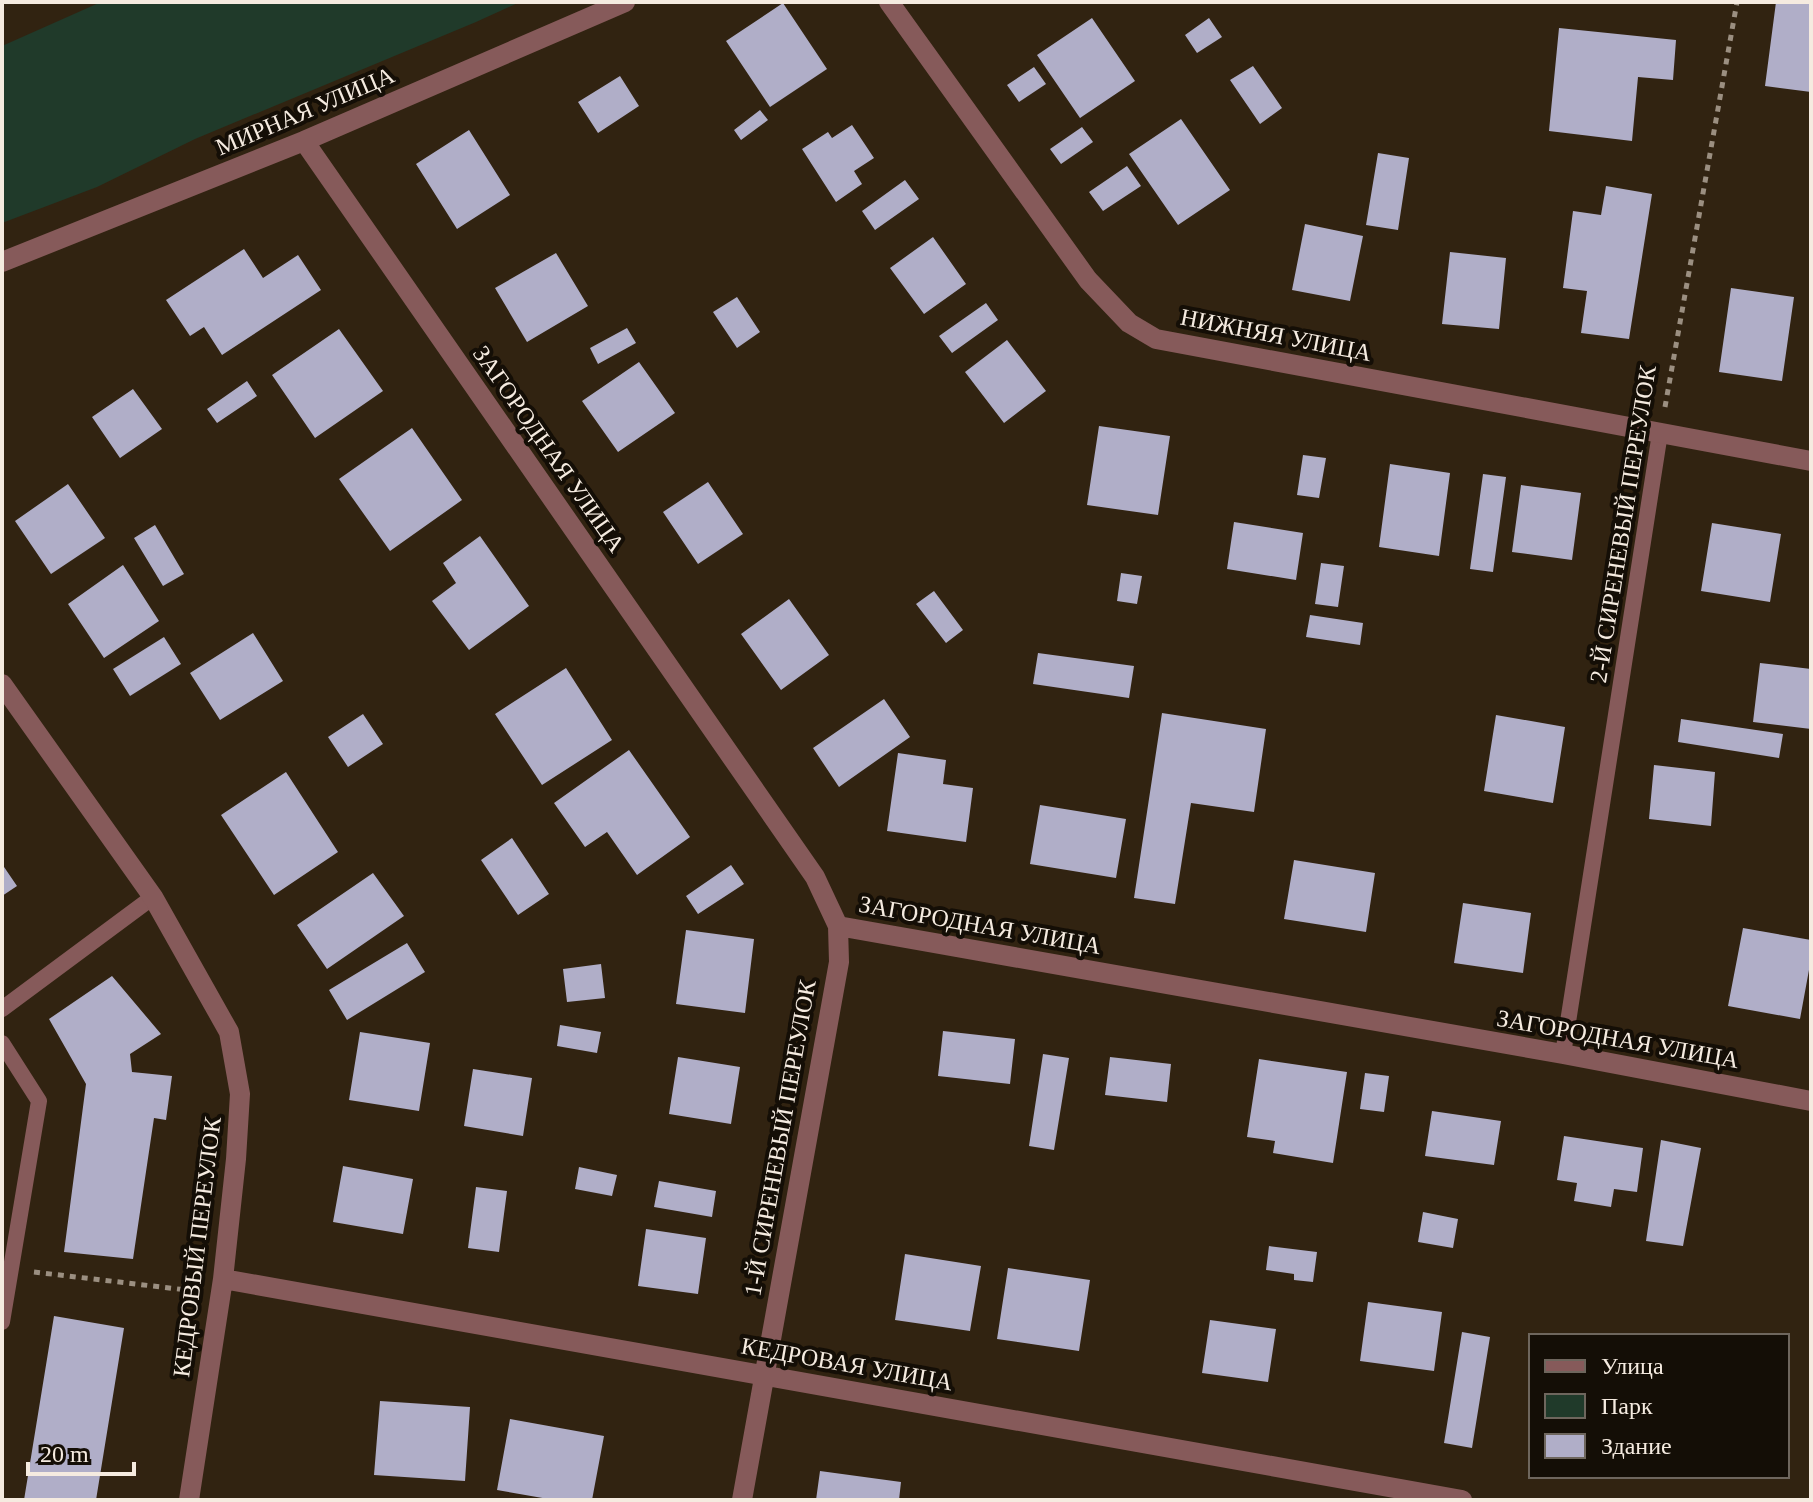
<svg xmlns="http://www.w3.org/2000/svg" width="1813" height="1502" font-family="Georgia,serif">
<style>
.green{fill:#203a2a}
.building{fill:#b0aec8}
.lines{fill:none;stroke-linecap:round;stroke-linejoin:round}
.path{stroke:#9b8f81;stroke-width:5;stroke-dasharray:6 6;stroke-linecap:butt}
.service{stroke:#865a5a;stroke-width:16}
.minor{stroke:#865a5a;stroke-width:20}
.labels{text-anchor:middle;stroke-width:8;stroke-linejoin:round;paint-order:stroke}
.street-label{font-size:24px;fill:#f5ebe0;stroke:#140e06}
</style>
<rect width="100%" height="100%" fill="#312311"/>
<path class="green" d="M101 2H520L476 22 195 139 97 187 2 223V46Z"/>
<path class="building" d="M1776 2H1811V92L1765 86Z
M783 3 827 69 770 107 726 41Z
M1092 18 1135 81 1080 118 1037 55Z
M1209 18 1222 37 1197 53 1185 35Z
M1559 28 1676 40 1673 80 1638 77 1632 141 1549 131Z
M1253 66 1282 108 1260 124 1230 80Z
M1034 67 1046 84 1019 102 1007 85Z
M620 76 639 106 598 133 578 102Z
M760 110 768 120 741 140 734 130Z
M1181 119 1230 190 1178 225 1129 154Z
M852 125 874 158 854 171 862 184 836 202 802 149 828 132 832 138Z
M1082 127 1093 142 1061 164 1050 149Z
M469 130 510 195 457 229 416 164Z
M1378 153 1409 158 1398 230 1366 225Z
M1127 166 1141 186 1103 211 1089 192Z
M905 180 919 199 875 230 862 211Z
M1606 186 1652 194 1629 339 1581 333 1587 291 1563 288 1573 211 1601 215Z
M1305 224 1363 236 1350 301 1292 290Z
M933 237 966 284 924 314 890 268Z
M244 249 263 278 298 255 321 290 222 355 204 327 190 336 166 300Z
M1450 252 1506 258 1499 329 1442 324Z
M556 253 588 306 527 342 495 288Z
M1731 288 1794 297 1782 381 1719 372Z
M737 297 760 332 737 348 713 312Z
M986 303 998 320 952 353 939 336Z
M627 328 636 343 598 364 590 348Z
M339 329 383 391 315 438 272 375Z
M1007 340 1046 391 1004 423 965 372Z
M639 362 675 413 618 452 582 401Z
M247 381 257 396 217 423 207 409Z
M133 389 162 429 120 458 92 417Z
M1099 426 1170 436 1158 515 1087 505Z
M412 428 462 500 390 551 339 479Z
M1303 455 1326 458 1319 498 1297 495Z
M1390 464 1450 473 1439 556 1379 547Z
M1483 474 1506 477 1493 572 1470 569Z
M708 482 743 534 698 564 663 512Z
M68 484 105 538 51 574 15 521Z
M1521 485 1581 493 1572 560 1512 552Z
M1234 522 1303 533 1296 580 1227 569Z
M1712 523 1781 534 1770 602 1701 591Z
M155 525 184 574 163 586 134 538Z
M480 536 529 606 469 650 432 601 456 583 443 563Z
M1321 563 1344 566 1338 607 1315 604Z
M123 565 159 621 104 658 68 604Z
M1121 573 1142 576 1137 604 1117 601Z
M934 591 963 630 946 643 916 604Z
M789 599 829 655 781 690 741 634Z
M1310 615 1363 623 1360 645 1306 637Z
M253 633 283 681 220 720 190 673Z
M164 637 181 664 130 696 113 669Z
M1038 653 1134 666 1129 698 1033 684Z
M1760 663 1811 669V729L1753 722Z
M566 668 612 740 542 785 495 714Z
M884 699 910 737 839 787 813 748Z
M1162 713 1266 729 1254 812 1191 803 1175 904 1134 898Z
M363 714 383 744 348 767 328 737Z
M1496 715 1565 727 1553 803 1484 791Z
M1681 719 1783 734 1779 758 1678 742Z
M629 750 690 837 637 875 607 832 585 847 554 803Z
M898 753 946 760 943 784 973 788 966 842 887 831Z
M1654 765 1715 772 1711 826 1649 819Z
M286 772 338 852 274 895 221 815Z
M1040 805 1126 819 1116 878 1030 864Z
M512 838 549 894 518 915 481 860Z
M1294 860 1375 873 1366 932 1284 919Z
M2 864 17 886 2 896Z
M731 865 744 884 698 914 686 896Z
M373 873 404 916 327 969 297 925Z
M1463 903 1531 913 1523 973 1454 963Z
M1743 928 1811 940V959L1800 1019 1728 1006Z
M686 930 754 939 745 1013 676 1004Z
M407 943 425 972 347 1020 329 990Z
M601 964 605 998 567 1002 563 969Z
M112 976 161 1034 130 1054 132 1072 172 1076 166 1120 154 1118 133 1259 64 1252 86 1084 49 1019Z
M560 1025 601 1032 597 1053 557 1046Z
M943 1031 1015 1039 1010 1084 938 1076Z
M360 1032 430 1043 419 1111 349 1100Z
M1043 1054 1069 1058 1054 1150 1029 1146Z
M678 1057 740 1067 731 1124 669 1114Z
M1110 1057 1171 1064 1167 1102 1105 1095Z
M1259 1059 1347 1072 1333 1163 1273 1153 1275 1141 1247 1137Z
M473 1069 532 1078 523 1136 464 1126Z
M1365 1073 1389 1076 1384 1112 1360 1109Z
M1432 1111 1501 1121 1494 1165 1425 1156Z
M1564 1136 1643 1148 1637 1192 1614 1189 1611 1207 1574 1201 1577 1183 1557 1180Z
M1661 1140 1701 1148 1683 1246 1646 1241Z
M343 1166 413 1179 403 1234 333 1222Z
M579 1167 617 1175 612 1196 575 1189Z
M659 1181 716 1191 712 1217 654 1207Z
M476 1187 507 1191 499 1252 468 1248Z
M1423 1212 1458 1219 1453 1248 1418 1242Z
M646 1229 706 1238 698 1294 638 1286Z
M1269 1246 1317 1252 1313 1282 1294 1280V1274L1266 1270Z
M905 1254 981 1266 970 1331 895 1320Z
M1008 1268 1090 1280 1079 1351 997 1339Z
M1368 1302 1442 1312 1434 1371 1360 1361Z
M54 1316 124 1328 96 1500H24Z
M1210 1320 1276 1329 1268 1382 1202 1373Z
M1462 1332 1490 1337 1472 1448 1444 1443Z
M380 1401 470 1407 465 1481 374 1475Z
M510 1419 604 1436 592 1500H554L497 1490Z
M820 1471 901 1482 899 1500H816Z"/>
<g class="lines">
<path class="path" d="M1665 407 1737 2
M34 1272 195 1291"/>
<path class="service" d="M2 1009 153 897
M2 1043 39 1101 2 1322
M1563 1054 1660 433"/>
<path class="minor" d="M889 2 1088 280 1129 323 1156 339 1811 461
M304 141 815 877 838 926 1563 1054 1811 1101
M2 262 304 141 625 2
M2 684 153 897 229 1032 240 1094 236 1159 223 1279 189 1500
M223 1279 1462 1500
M742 1500 839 962 838 926"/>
</g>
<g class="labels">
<g class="street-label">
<text transform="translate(305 111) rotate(-23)" y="8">МИРНАЯ УЛИЦА</text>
<text transform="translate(1276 335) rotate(11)" y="8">НИЖНЯЯ УЛИЦА</text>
<text transform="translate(549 449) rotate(55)" y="8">ЗАГОРОДНАЯ УЛИЦА</text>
<text transform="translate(1623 524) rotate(-81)" y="8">2-Й СИРЕНЕВЫЙ ПЕРЕУЛОК</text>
<text transform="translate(980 925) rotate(10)" y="8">ЗАГОРОДНАЯ УЛИЦА</text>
<text transform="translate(1618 1039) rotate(10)" y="8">ЗАГОРОДНАЯ УЛИЦА</text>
<text transform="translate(780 1138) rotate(-80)" y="8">1-Й СИРЕНЕВЫЙ ПЕРЕУЛОК</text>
<text transform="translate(197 1247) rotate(-83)" y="8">КЕДРОВЫЙ ПЕРЕУЛОК</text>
<text transform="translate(847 1364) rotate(10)" y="8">КЕДРОВАЯ УЛИЦА</text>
</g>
</g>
<rect width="1813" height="1502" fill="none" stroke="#f5ebe0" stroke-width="8"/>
<rect x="1529" y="1334" width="260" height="144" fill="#140e06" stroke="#6e665d" stroke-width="2"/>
<rect x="1545" y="1360" width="40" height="12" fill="#865a5a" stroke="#6e665d" stroke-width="2"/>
<text x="1601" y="1374" font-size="24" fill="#f5ebe0">Улица</text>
<rect x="1545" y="1394" width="40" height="24" fill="#203a2a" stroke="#6e665d" stroke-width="2"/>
<text x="1601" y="1414" font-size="24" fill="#f5ebe0">Парк</text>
<rect x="1545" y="1434" width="40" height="24" fill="#b0aec8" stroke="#6e665d" stroke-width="2"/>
<text x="1601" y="1454" font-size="24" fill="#f5ebe0">Здание</text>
<path d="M28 1462v12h106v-12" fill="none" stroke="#f5ebe0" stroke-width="4"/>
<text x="40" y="1462" font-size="24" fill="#f5ebe0" stroke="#140e06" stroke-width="6" paint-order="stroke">20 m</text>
</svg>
